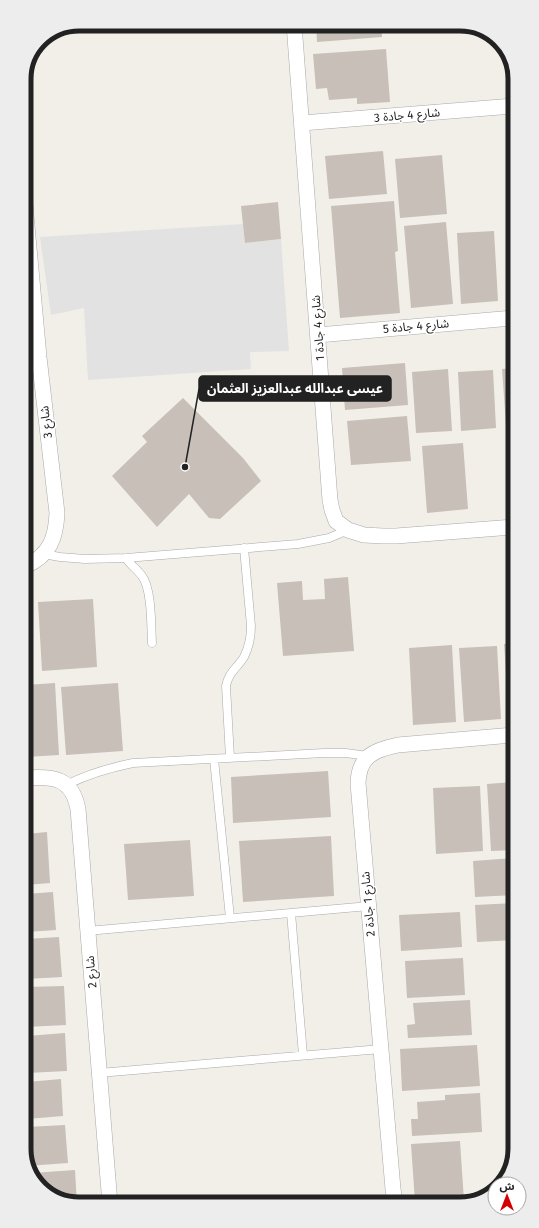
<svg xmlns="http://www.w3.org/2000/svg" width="539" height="1228" font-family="'Fira Sans','Noto Sans Arabic',sans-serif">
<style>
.parking{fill:#e2e2e2}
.building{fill:#c7bfb8}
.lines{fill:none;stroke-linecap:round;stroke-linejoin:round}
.service-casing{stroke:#a9a9a9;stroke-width:9}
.minor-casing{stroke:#a9a9a9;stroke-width:16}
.service{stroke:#fff;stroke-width:8}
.minor{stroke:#fff;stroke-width:15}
.labels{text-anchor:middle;stroke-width:3;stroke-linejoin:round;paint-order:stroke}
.street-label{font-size:12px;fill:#222;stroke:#fff}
.rim{fill:none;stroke:#222;stroke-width:5}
.leader{fill:none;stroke:#222;stroke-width:1.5}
.callout-dot{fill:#222;stroke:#fff;stroke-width:1.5}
.callout{fill:#222;stroke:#222;stroke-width:1.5}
.callout-label{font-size:13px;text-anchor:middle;font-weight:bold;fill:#fff}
</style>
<rect width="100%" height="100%" fill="#f2efe9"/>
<path class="parking" d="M243 224 245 243 281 239 289 351 250 352 251 369 88 380 84 308 51 315 40 237Z"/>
<path class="building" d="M316 24H381L382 37 317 42Z
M386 49 390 102 357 104V98L329 100 327 88 316 89 313 54Z
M383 151 387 194 329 199 325 156Z
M442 155 447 214 400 218 395 159Z
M394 201 398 251 395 252 400 313 340 318 331 206Z
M278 202 281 239 245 243 241 206Z
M446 222 453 304 411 308 404 226Z
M494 231 498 301 461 304 457 233Z
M405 363 408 405 345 410 342 368Z
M513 368V424L506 425 502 369Z
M448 369 452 431 416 433 412 372Z
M493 370 496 428 461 431 458 372Z
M183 398 243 458 261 481 220 519 209 518 189 494 157 527 112 476 147 442 142 436Z
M407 416 411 461 351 465 347 421Z
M463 443 468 509 427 513 422 446Z
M348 577 354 651 283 656 277 583 302 581 303 600 325 599 324 579Z
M93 599 97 667 42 671 38 602Z
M25 605H29L33 671 26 672Z
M514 643V717H509L504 644Z
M452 645 456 722 413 725 409 648Z
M497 646 501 719 464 722 459 648Z
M55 683 59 755 26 757V685Z
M118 683 123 751 66 755 61 687Z
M328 771 331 817 233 823 231 777Z
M514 782V850L491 851 487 784Z
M480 786 483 851 436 854 433 788Z
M47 832 50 883 26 885V834Z
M331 836 334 896 243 902 239 841Z
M190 840 194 896 128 900 124 844Z
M514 858V895L475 897 473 861Z
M53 892 56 930 26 932V894Z
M514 903V940L477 942 475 905Z
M460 912 462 947 401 951 399 915Z
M59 937 62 977 26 979V939Z
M463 958 465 995 407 998 405 961Z
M64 986 66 1025 26 1027V987Z
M470 1000 472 1035 408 1038 407 1025 415 1024 413 1003Z
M65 1033 67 1071 27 1073V1036Z
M477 1045 480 1086 402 1091 400 1049Z
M61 1079 63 1116 27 1119V1082Z
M480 1093 482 1132 412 1136 411 1119H418L417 1102 445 1100V1095Z
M65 1125 68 1163 27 1166V1127Z
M460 1141 464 1201 415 1202 411 1144Z
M75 1170 77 1204 45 1193 32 1174V1173Z"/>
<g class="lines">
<defs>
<path id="service" d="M43 554 60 557 85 559 126 558 298 544 329 538 348 530
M126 558C130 565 137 569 142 576 152 589 151 626 152 643
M230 758 226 686C228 673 238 667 244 657 249 647 251 637 251 626L244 548
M214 759 230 918
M66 785C88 774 108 768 133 763L324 753H346L368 756
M291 913 303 1055
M87 931 369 906
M99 1073 381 1049"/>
<path id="minor" d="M294 24 330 500 332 510 336 521 348 530 364 535 383 536H396L513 527
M302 123 512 106
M24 193 39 357 57 513C56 537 50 556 25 566
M318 335 513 318
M26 778C54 776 72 778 78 809L110 1204
M395 1202 393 1189 358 783C359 756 374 750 398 745L514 735"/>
</defs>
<use href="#service" class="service-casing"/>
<use href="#minor" class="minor-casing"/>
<use href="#service" class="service"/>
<use href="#minor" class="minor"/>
</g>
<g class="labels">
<g class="street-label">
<text transform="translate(407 115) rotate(-5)" y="4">شارع 4 جادة 3</text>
<text transform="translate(416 326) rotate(-5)" y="4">شارع 4 جادة 5</text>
<text transform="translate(318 328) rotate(-94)" y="4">شارع 4 جادة 1</text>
<text transform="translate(46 422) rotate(-97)" y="4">شارع 3</text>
<text transform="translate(368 904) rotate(-95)" y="4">شارع 1 جادة 2</text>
<text transform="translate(91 972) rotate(-95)" y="4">شارع 2</text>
</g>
</g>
<path d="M0 0H539V1228H0ZM79 31H460A48 48 0 0 1 508 79V1149A48 48 0 0 1 460 1197H79A48 48 0 0 1 31 1149V79A48 48 0 0 1 79 31Z" fill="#ededed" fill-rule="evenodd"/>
<path class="rim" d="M79 31H460A48 48 0 0 1 508 79V1149A48 48 0 0 1 460 1197H79A48 48 0 0 1 31 1149V79A48 48 0 0 1 79 31Z"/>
<path class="leader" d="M185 467L199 389"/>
<circle class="callout-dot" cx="185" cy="467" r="4"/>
<rect class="callout" x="199" y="376" width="192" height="25" rx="4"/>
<g class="callout-label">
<text x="295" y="393">عيسى عبدالله عبدالعزيز العثمان</text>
</g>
<g transform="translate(507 1196)"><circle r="19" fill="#ffffff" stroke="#a7a7a7"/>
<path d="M0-3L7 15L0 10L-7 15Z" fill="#d40000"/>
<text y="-6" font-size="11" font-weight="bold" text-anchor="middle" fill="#222222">ش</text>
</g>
</svg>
